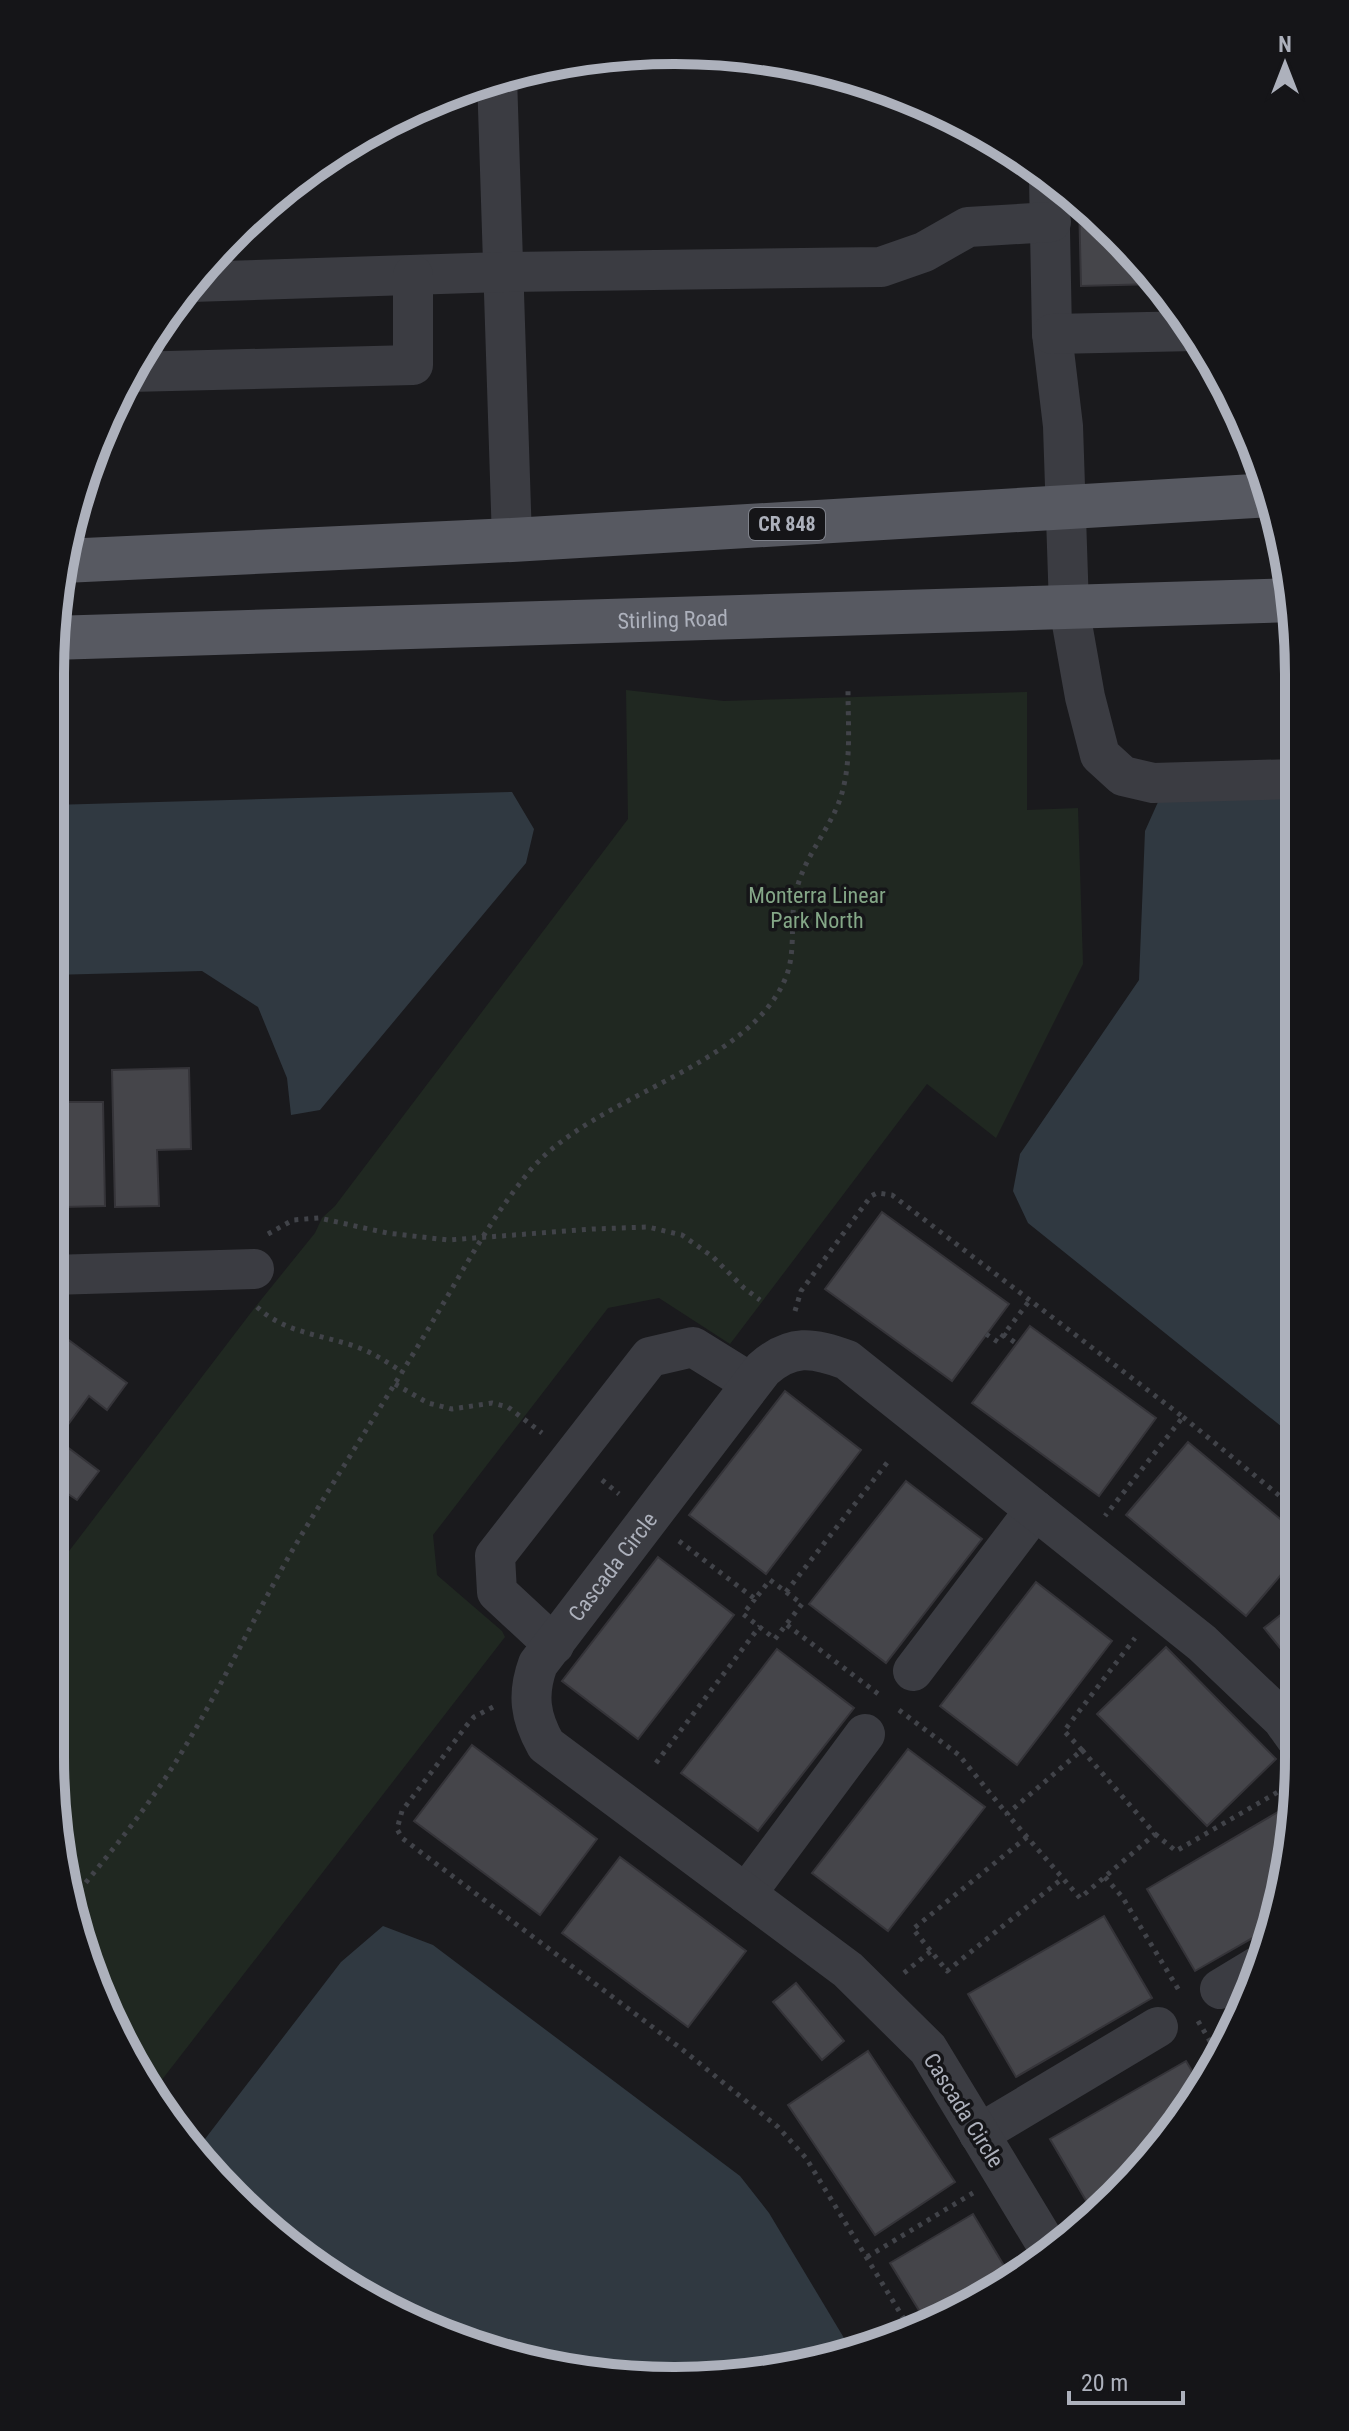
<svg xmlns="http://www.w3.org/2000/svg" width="1349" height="2431" font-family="'Roboto Condensed',sans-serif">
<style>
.green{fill:#202821}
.water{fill:#303941}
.building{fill:#45454a;stroke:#353439;stroke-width:2}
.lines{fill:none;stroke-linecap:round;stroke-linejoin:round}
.path{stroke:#414349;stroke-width:5;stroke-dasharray:4 6;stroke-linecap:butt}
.minor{stroke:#3b3c42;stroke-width:40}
.major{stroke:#575961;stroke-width:44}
.labels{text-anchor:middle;stroke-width:7;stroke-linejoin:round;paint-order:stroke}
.shield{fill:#151518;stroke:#7f828b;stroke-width:2}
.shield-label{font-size:20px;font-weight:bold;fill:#adb1bc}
.street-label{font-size:22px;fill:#adb1bc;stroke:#151518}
.park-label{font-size:22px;fill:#84a787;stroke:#151518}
.rim{fill:none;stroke:#adb1bc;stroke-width:10}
</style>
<rect width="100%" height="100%" fill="#1a1a1d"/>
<path class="green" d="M626 690 724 701 1027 692V810L1078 808 1083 964 996 1138 927 1084 730 1344 659 1298 608 1308 433 1535 437 1575 502 1631 505 1637 154 2090 83 1958 50 1756V1576L256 1306 315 1233 322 1218 335 1206 628 819Z"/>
<path class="water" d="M512 792 534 829 526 863 320 1110 291 1115 287 1078 258 1007 202 971 51 975V805Z
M1294 795 1297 1439 1028 1223 1013 1191 1020 1154 1139 980 1145 831 1158 802Z
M383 1926 433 1945 740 2176 769 2213 850 2348 716 2380 513 2360 328 2276 195 2152 341 1962Z"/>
<path class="building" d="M1079 200 1087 205 1155 284 1081 286Z
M189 1068 191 1149 157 1150 159 1206 115 1207 112 1070Z
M51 1080H60V1102H103L105 1206 64 1207 63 1186H51Z
M882 1212 1009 1304 952 1381 825 1289Z
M1030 1326 1156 1418 1099 1496 972 1403Z
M51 1327 127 1383 107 1410 89 1396 64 1430 50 1420Z
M785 1391 861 1450 766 1574 689 1515Z
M50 1434 99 1471 77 1500 68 1494 50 1518Z
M1188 1442 1297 1533V1556L1246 1616 1126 1515Z
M906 1481 982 1539 886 1663 809 1604Z
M658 1557 734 1615 638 1739 562 1681Z
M1036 1582 1112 1641 1017 1765 940 1706Z
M1297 1602V1669L1264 1628Z
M1166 1647 1276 1759 1207 1826 1097 1714Z
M777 1649 854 1708 758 1831 681 1773Z
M472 1745 597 1839 540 1915 414 1821Z
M908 1749 985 1807 888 1931 812 1873Z
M1283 1809 1293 1826 1275 1925 1195 1971 1147 1889Z
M620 1857 746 1951 688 2027 562 1933Z
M1104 1916 1152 1998 1016 2077 968 1994Z
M796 1983 844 2041 822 2060 773 2002Z
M868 2051 955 2182 875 2235 788 2105Z
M1186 2061 1201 2086 1095 2216 1050 2139Z
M973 2214 1009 2274 928 2325 890 2263Z"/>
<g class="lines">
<path class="path" d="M268 1234 293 1220 319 1218 387 1233 448 1240 593 1229 648 1227 682 1235 713 1257 744 1288 760 1300
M257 1307C284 1332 317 1334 351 1345 370 1351 386 1361 402 1372
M795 1311 801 1291 871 1196 877 1193 892 1195 1183 1417 1105 1516
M986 1334 998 1342 1030 1300
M1003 1334 1017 1344
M395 1384 428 1403 452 1409 492 1403 508 1407 542 1433
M1183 1417 1297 1510
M602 1480 619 1494
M679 1541 755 1599 770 1580 802 1604 775 1639 743 1614 755 1599
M1287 1568 1297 1577
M786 1592 890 1459
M787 1625 881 1696
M493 1707 474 1717 467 1725 402 1811 397 1829 402 1838 683 2050 778 2127 806 2158 913 2334
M899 1710 959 1755 1007 1814
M1082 1750 1155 1834 1080 1898 1007 1814Z
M1082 1750 1064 1731 1135 1638
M656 1763 760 1626
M1155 1834 1176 1851 1283 1789
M1027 1837 913 1929 947 1971 1063 1878
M1105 1877 1123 1898 1180 1992
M73 1898C111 1852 149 1806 180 1755 223 1685 257 1610 299 1539 340 1471 383 1404 424 1336 458 1280 487 1223 528 1173 591 1095 749 1069 786 977 796 952 790 922 795 896 803 858 826 835 839 802 852 767 848 727 848 691
M904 1973 931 1951
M1198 2021 1220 2058
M867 2257 973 2193"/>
<g class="minor">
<path d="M497 77 512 540"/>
<path d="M1049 178 1052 334 1063 426 1069 607 1085 697 1100 755 1123 776 1153 783 1294 779"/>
<path d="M191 282 503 272 881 267 924 252 968 227 1051 222"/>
<path d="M1052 334 1196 331"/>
<path d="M129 372 413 365V275"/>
<path d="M51 1275 254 1269"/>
<path d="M554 1645 497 1592 495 1556 650 1357 693 1347 751 1383"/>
<path d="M913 1671 1035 1510"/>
<path d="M746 1894 865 1734"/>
<path d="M1220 1989 1258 1966"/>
<path d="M979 2134 1158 2027"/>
<path id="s1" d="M1049 2249 928 2049 848 1970 546 1745C530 1717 527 1694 538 1664L763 1369C791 1344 813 1347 847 1360L1202 1643 1282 1719 1297 1740"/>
</g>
<g class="major">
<path d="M63 561 512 540 1271 495"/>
<path id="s2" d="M51 638 1294 600"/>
</g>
</g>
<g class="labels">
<rect class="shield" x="749" y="508" width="76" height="32" rx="6"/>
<g class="shield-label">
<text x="787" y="531">CR 848</text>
</g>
<g class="street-label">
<text dy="8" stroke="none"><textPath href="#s2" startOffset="622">Stirling Road</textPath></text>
<text dy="8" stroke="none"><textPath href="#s1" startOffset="930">Cascada Circle</textPath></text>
<text transform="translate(964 2110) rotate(58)" y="8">Cascada Circle</text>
</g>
<g class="park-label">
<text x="817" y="903">Monterra Linear<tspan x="817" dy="25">Park North</tspan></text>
</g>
</g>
<path d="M0 0H1349V2431H0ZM674 64H675A610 610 0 0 1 1285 674V1757A610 610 0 0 1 675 2367H674A610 610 0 0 1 64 1757V674A610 610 0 0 1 674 64Z" fill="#151518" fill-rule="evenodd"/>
<path class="rim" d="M674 64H675A610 610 0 0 1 1285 674V1757A610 610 0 0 1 675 2367H674A610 610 0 0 1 64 1757V674A610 610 0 0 1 674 64Z"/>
<g transform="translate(1285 64)" stroke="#151518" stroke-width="6" paint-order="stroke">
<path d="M0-6L14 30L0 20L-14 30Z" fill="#adb1bc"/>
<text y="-12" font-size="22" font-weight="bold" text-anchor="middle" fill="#adb1bc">N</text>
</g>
<path d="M1069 2391v12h114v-12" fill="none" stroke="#adb1bc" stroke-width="4"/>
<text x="1081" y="2391" font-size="24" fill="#adb1bc" stroke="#151518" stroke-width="6" paint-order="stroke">20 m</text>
</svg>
